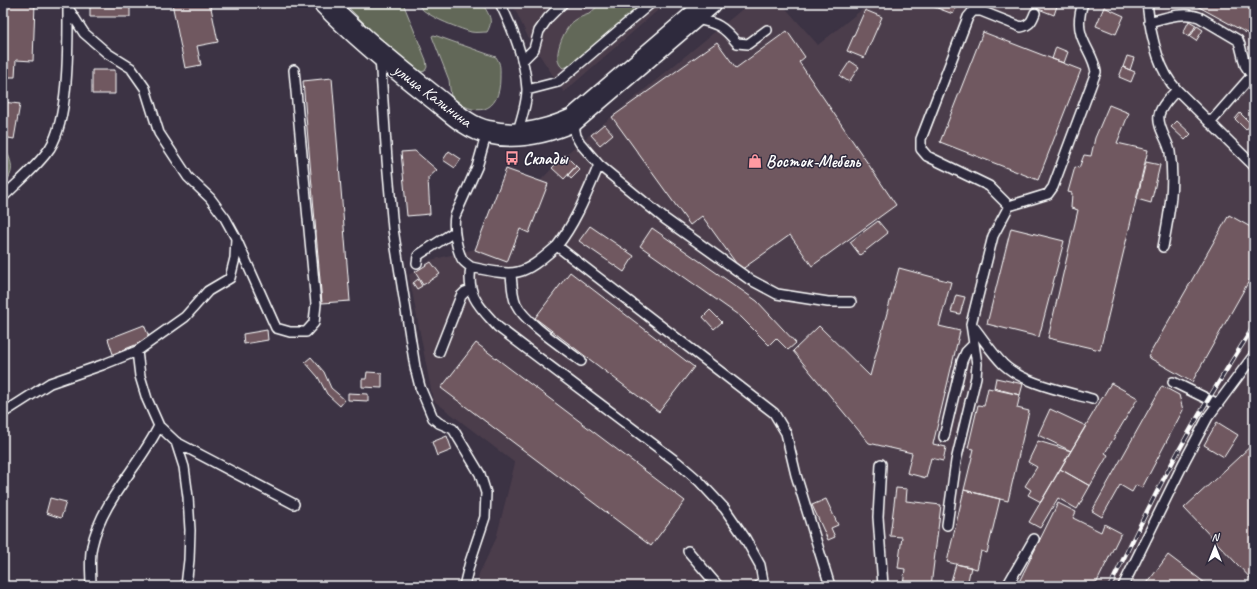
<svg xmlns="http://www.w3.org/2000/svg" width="1257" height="589" font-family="Caveat,sans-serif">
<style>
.built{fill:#4c3e4c}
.green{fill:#626759;stroke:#b0b3ac}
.building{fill:#705960;stroke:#fff}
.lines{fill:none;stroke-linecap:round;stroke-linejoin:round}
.lane-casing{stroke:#fff;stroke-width:12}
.secondary-casing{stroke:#fff;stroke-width:25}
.lane{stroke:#2f2a3d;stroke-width:9}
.secondary{stroke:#2f2a3d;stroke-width:22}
.rail-casing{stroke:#fff;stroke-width:4.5}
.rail{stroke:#2f2a3d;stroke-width:3;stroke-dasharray:9;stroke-linecap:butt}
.labels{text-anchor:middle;stroke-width:3;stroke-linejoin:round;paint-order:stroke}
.street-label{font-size:17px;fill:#fff;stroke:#2f2a3d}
.poi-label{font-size:17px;font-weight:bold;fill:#fff;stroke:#2f2a3d;text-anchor:start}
</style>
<rect width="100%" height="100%" fill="#3c3344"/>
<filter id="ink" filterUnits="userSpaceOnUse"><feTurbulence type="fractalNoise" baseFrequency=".025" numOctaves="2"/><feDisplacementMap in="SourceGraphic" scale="8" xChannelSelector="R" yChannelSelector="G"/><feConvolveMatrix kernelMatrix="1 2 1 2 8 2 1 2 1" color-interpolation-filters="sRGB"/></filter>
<g filter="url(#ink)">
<path class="built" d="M512 3H666L564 92 529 39Z
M750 3H781L818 45 864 8 873 3H1254V586H477L479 574 496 539 515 463 433 400 409 275 431 260 475 249 506 168 540 181 565 155Z"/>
<path class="green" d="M344 3H403L426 60 427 67 425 71 421 72 417 69 383 42Z
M417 3H482C489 15 494 20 487 32 482 32 476 33 471 32 458 28 422 15 417 3Z
M601 3H643L570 66 563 68C550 60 564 28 574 21 579 17 584 16 589 14 593 11 597 6 601 3Z
M434 35 496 57C501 64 500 69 500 78 500 114 475 118 451 97L449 80 433 39 432 36Z
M3 144C11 160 17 171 3 185Z"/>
<path class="building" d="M3 3H35L33 61 16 60 15 77H3Z
M90 3H130V17H90Z
M172 3H210L218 42 197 46 201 65 185 68Z
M579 3H590L584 9Z
M933 3H958L953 14 932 6Z
M1023 3H1058L1054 15Z
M1199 3H1254V37L1197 6Z
M1104 7 1124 16 1116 34 1096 26Z
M865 10 882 17 864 58 847 51Z
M1189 21 1196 25 1189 37 1183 33Z
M1197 26 1203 30 1196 41 1190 37Z
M787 31 805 57 799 62 896 205 812 266 790 235 741 270 702 216 690 225 612 117 717 42 736 68Z
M983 32 1081 70 1038 180 940 142Z
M1056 47 1068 52 1064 63 1052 59Z
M1127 56 1134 58 1130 70 1123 67Z
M850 61 859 67 849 82 840 76Z
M1123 67 1135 72 1131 82 1119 77Z
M92 70H115V94H92Z
M332 78 350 301 322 303 303 81Z
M3 102 20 104 14 139 3 137Z
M1109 105 1129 113 1117 143 1148 150 1100 350 1048 338 1078 210 1071 208 1072 193 1068 192 1075 167 1079 168 1084 155 1091 156 1095 138Z
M1240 113 1251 124 1246 130 1235 119Z
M1177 121 1191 134 1185 140 1171 127Z
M604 124 613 134 600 145 591 135Z
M415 151 437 170 428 178 430 214 407 216 401 152Z
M449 151 461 159 455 168 443 160Z
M565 155 576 166 564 179 552 168Z
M1146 162 1160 165 1151 203 1137 199Z
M576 166 580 170 571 179 568 175Z
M506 169 548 184 529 233 520 229 507 262 475 250Z
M1229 215 1254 229V272L1192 382 1148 357Z
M878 221 888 233 860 255 850 242Z
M590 226 634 256 624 272 579 241Z
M652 228 757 301 796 343 788 350 776 338 769 345 741 317 640 246Z
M1011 228 1064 241 1039 337 987 324Z
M431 262 440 274 423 285 415 272Z
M899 268 951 282 939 326 960 331 933 444 946 447 943 461 931 458 926 478 907 473 912 453 869 443 793 351 819 326 870 376Z
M570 272 694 367 659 412 535 318Z
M418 279 422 286 417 289 413 283Z
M956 295 965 297 960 314 951 312Z
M710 310 722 322 714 329 703 317Z
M144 325 150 339 113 354 108 339Z
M267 330 268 340 244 344 243 334Z
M476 343 685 501 651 546 441 388Z
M311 357 324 372 331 388 345 400 340 406 327 394 318 377 305 362Z
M367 372 382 373V388L362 387V379H366Z
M996 378 1023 384 1020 395 994 388Z
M1111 383 1138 398 1105 453 1108 455 1090 486 1060 469Z
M1162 386 1179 395 1183 410 1142 488 1136 485 1132 492 1120 485 1102 517 1092 511Z
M988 388 1020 395 1017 408 1029 411 1008 501 964 490 974 449 968 448 978 405 984 406Z
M348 393 368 394V401L348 400Z
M1050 409 1086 426 1071 451 1038 435Z
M1217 422 1238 435 1224 457 1204 445Z
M447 436 452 450 437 456 432 442Z
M1038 441 1071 451 1041 502 1028 495 1031 490 1025 486 1037 467 1028 462Z
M1254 443V582L1184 508Z
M1060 469 1090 486 1077 509 1058 498 1040 528 1029 522Z
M896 488 907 489 906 501 941 505 931 586H903L905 569 898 568 902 537 890 536Z
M964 490 1000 499 987 553 981 551 977 569 947 562Z
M50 498 66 502 61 518 46 513Z
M826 499 838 525 831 528 835 537 828 540 812 505Z
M1058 503 1076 512 1073 518 1101 532 1104 524 1121 533 1095 586H1017Z
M1168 555 1209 586H1145Z
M956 564 971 567 967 585 951 581Z"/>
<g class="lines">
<defs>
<path id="lane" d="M500 3C513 30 525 58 527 89 527 104 521 120 517 134
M1147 3C1150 31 1157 69 1177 90L1254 166
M696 19C717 23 723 26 737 43L748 44 767 30
M1149 22C1164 18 1184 11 1199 17L1238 40 1240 45 1245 65 1252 76
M380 57 387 160 393 229 415 367 420 387 433 418 439 423 453 429 480 474 486 493 485 517 470 562 464 586
M523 60 534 49 539 31 548 18 563 3
M527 90 558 82 651 3
M573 120 576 136 580 143 599 165 665 219 749 279 777 294 828 302H851
M1210 123 1254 73
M487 132 477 167 455 216C453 227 456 248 462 259 464 262 468 265 471 267 466 296 480 307 498 327L677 462 699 481 725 509 745 538 760 565 763 581 759 586
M3 197C19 181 37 167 50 148 69 118 68 45 68 9
M1009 206 989 186 927 156 921 149V139L968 17 973 11H981L1021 27C1030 25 1032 21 1035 13
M237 241 276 328 290 332H306L314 323 316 304 294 70
M557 246C576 222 587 193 599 165
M1163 247C1169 215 1175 185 1170 152 1168 140 1157 128 1159 115 1161 106 1170 97 1177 90
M417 263 418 256 420 254 454 232
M471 267C518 277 521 277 557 246L774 413 786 433 796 475 830 586
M511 274C512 284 512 295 516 304 525 323 564 348 581 361
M972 325C982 337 991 352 1003 364 1024 384 1064 391 1092 399
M137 351 140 376 147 399 159 426 176 442 184 467 188 497 190 530 189 560 186 586
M439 352 461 296 465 292 471 290
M1173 382 1218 404
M3 413 50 383 102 365 137 351 185 317 208 291 230 278 235 258 236 238 225 218 210 198 188 177 159 133 145 88 131 68 107 53 84 33 68 8V3
M944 437 962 361 966 352 974 344
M176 442 294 504
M881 464 878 517 883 586
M947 525 956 461 976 377 977 364 971 324 993 236 1009 206 1048 194 1053 187 1096 72C1094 57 1085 48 1081 34 1078 24 1080 12 1083 3
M688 551 718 586
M91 586C91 573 89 558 92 546 102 500 139 467 159 426
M1007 586 1034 539
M1123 586 1184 462 1208 417 1254 355"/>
<path id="secondary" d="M325 3C358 37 395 67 432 96 449 109 467 128 488 132 517 139 546 132 573 120L710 3"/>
</defs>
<use href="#lane" class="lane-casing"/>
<use href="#secondary" class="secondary-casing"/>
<use href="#lane" class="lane"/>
<use href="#secondary" class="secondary"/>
<defs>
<path id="rail" d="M1110 586C1134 538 1157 489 1183 443 1205 403 1230 364 1254 326"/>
</defs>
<use href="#rail" class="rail-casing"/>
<use href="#rail" class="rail"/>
</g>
</g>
<defs>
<symbol id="bus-bare" viewBox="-9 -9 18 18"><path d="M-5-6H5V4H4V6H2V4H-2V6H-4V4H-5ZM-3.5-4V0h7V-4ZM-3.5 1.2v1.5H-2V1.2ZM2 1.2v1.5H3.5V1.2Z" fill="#ff9aa2" stroke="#2f2a3d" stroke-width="2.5" paint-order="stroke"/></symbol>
<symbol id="shop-bare" viewBox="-9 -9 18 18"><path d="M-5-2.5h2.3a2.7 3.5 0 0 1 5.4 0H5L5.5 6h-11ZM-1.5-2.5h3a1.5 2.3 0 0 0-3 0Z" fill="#ff9aa2" stroke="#2f2a3d" stroke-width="2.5" paint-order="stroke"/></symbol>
</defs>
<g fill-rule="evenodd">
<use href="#bus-bare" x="502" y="148" width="20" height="20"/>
<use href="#shop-bare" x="745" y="151" width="20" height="20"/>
</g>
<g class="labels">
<g class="street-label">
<text transform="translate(433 95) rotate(37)" y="6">улица Калинина</text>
</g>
<g class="poi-label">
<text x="523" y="164">Склады</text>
<text x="766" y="167">Восток-Мебель</text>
</g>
</g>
<rect width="1257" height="589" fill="none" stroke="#2f2a3d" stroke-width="16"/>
<rect x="8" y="8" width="1241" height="573" fill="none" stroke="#fff" stroke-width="1.5" filter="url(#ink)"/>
<g transform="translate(1215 547)" stroke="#2f2a3d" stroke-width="3" paint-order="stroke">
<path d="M0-3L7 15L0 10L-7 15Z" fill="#ffffff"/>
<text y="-6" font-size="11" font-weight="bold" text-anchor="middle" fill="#ffffff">N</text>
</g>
</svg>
